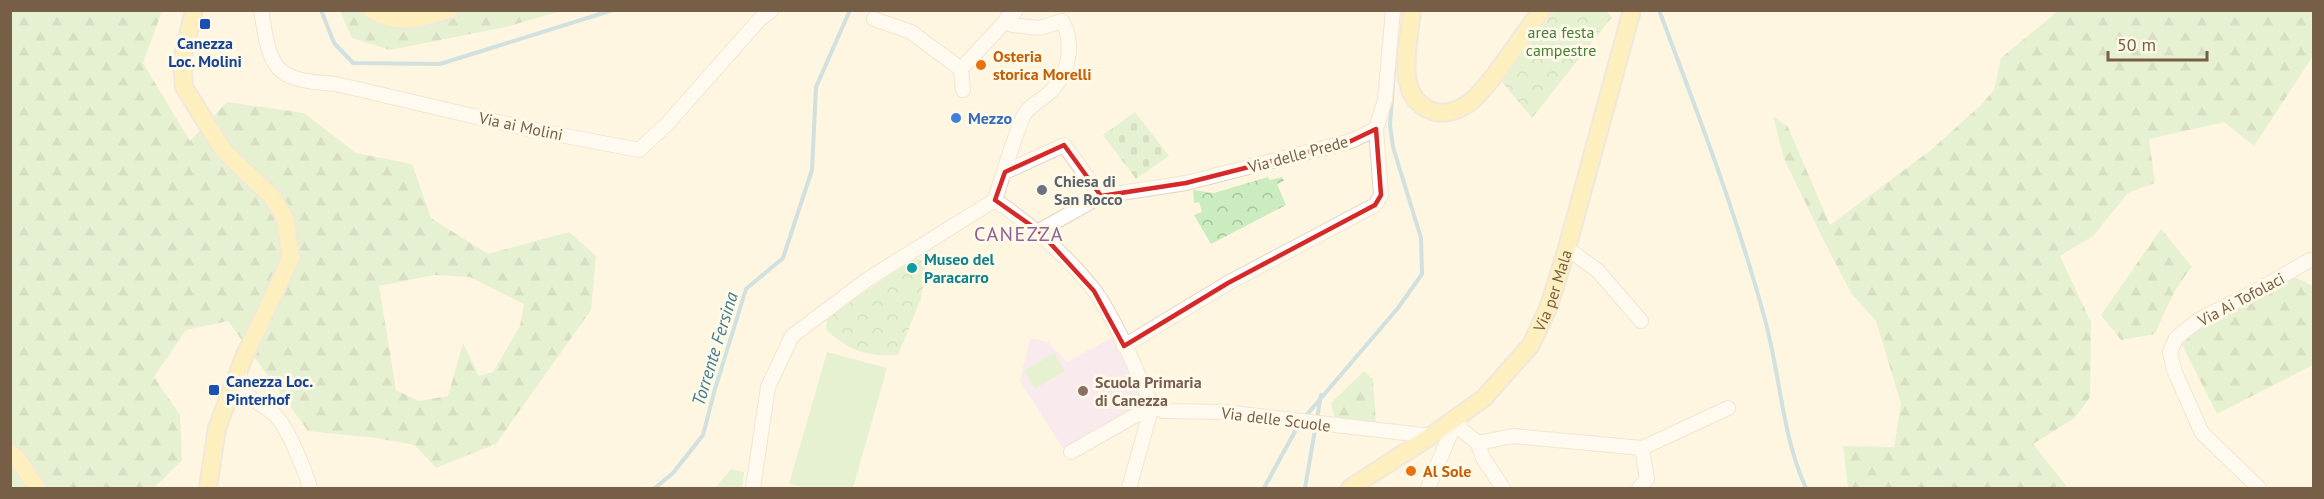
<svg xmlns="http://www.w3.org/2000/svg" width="2324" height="499" font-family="'PT Sans',sans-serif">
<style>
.education{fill:#f3defa}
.grass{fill:#cbecbe}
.forest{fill:url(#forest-firs);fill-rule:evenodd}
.cemetery{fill:url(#cemetery-stones)}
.park{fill:url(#park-crowns)}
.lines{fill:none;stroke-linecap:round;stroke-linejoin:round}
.stream{stroke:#99c8db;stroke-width:4}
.minor-casing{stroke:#e3d3bc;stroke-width:16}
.major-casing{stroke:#ded8d3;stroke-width:20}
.minor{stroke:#fff;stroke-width:14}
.major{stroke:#ffe696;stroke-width:16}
.marked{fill:none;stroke:#d62828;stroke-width:4.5;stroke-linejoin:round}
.transit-dot{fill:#1a4fb4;stroke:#fff9e8;stroke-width:2}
.food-dot{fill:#e8710a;stroke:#fff9e8;stroke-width:2}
.shop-dot{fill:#3f7fe0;stroke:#fff9e8;stroke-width:2}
.worship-dot{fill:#6b7280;stroke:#fff9e8;stroke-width:2}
.culture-dot{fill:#0f9aa8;stroke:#fff9e8;stroke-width:2}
.education-dot{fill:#8d6e63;stroke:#fff9e8;stroke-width:2}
.labels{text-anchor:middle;stroke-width:6;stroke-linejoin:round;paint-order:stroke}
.park-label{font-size:16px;fill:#477e3d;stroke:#fff9e8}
.transit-label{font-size:16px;font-weight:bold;fill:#164399;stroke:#fff9e8}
.food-label{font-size:16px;font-weight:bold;fill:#c56008;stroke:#fff9e8;text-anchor:start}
.shop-label{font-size:16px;font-weight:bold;fill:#366cbe;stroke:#fff9e8;text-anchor:start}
.street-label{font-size:16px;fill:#775e46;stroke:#fff9e8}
.worship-label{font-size:16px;font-weight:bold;fill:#5b616d;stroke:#fff9e8;text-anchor:start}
.culture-label{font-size:16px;font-weight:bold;fill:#0d838f;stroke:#fff9e8;text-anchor:start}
.education-label{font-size:16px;font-weight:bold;fill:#785e54;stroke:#fff9e8;text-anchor:start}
.water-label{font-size:18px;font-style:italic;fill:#417a94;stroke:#fff9e8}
.quarter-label{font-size:20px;letter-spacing:1.5px;fill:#8f619b;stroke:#fff9e8}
</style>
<defs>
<pattern id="forest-firs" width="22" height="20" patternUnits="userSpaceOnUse" patternTransform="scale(1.5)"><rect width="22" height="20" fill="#cbecbe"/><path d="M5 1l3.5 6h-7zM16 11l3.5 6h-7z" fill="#aac29c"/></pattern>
<pattern id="cemetery-stones" width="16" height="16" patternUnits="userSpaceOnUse" patternTransform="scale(1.5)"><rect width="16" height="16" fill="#cbecbe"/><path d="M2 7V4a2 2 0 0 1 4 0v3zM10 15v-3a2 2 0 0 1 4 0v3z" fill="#aac29c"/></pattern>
<pattern id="park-crowns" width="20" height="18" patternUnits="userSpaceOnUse" patternTransform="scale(1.5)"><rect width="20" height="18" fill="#cbecbe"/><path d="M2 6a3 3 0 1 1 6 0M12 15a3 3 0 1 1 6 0" fill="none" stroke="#aac29c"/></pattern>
</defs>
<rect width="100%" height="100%" fill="#fef6e1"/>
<path class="education" d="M1113 337 1145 401 1063 449 1020 381 1030 338 1048 342 1067 362Z"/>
<path class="grass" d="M827 352 887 368 853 488H806L789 484Z
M1054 353 1065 371 1035 389 1024 371Z
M731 469 744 472 742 488H715Z"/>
<path class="forest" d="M10 11H162L143 63 190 141 227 102 304 113 356 153 412 164 431 218 488 254 569 232 596 256 591 310 496 444 436 468 415 445 376 438 308 431 228 321 186 330 154 377 180 415 182 460 154 488H11ZM434 275 470 277 524 304 520 326 493 372 479 376 463 343 448 396 419 401 396 390 379 286Z
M340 11H561L506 27 390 50 352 38Z
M2058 11H2313V56L2254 146 2224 122 2149 139 2155 183 2128 193 2093 236 2060 256 2091 322 2090 397 2075 418 2033 444 2068 488H1848L1843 446 1894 447 1901 404 1876 321 1851 293 1824 241 1784 159 1773 116 1788 127 1830 225 1931 150 1980 106 1994 90 2001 58Z
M2161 229 2192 267C2175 286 2165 311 2155 334L2121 340 2101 315Z
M2293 276 2313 286V365L2217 414 2179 339Z
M1364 371 1373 379 1376 423 1335 419 1331 403Z"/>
<path class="cemetery" d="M1135 112 1169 156 1136 179 1103 135Z"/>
<path class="park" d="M1554 11H1606L1612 17 1532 118 1502 82Z
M1268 177 1270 180 1282 177 1284 181 1277 184 1286 205 1211 244 1194 215 1202 212 1199 202 1194 203 1193 190 1214 193Z
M914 258 927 262 921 299 898 355C865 357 851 351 826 330L827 318Z"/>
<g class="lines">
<path class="stream" d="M321 10 334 43 353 63 440 64 613 10
M1659 10C1697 111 1736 213 1764 316 1780 372 1782 437 1806 488
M1304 418 1398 308 1422 274 1421 238 1393 147 1390 125 1394 71
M655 488 673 473 703 435 715 389 746 289 783 258 812 170 816 87 850 10
M1264 488 1299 424
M1305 488 1321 395"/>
<defs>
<path id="minor" d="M261 10C271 70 272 80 336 84L524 128 639 150 667 124 760 19 772 10
M874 19 911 32 961 69
M963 90 961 69 1016 10
M1005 172 1064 145 1101 196
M995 200C1032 226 1066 254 1094 290 1116 320 1137 372 1152 406L1164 411 1224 412 1431 436
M995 200C1004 172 1012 143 1023 117 1028 105 1045 99 1053 89 1070 71 1074 42 1062 21L1040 28 1012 25 1007 18
M1039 231 1101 196 1186 183 1351 141 1376 129 1385 100 1393 10
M1567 248 1598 271 1641 321
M1124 346 1228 283 1375 205 1381 195 1376 129
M240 374 237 384C249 402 263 402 276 416 289 430 305 471 310 488
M1456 420 1463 431 1478 443 1513 436 1642 448 1647 479 1639 488
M1478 443 1483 458 1503 488
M1642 448 1728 408
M1071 452 1152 406
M753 488 768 387 792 336 868 279 995 200
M1129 488 1152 406
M1428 488 1456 420
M2259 488 2202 433 2174 370 2170 352 2176 338 2200 319 2258 290 2310 260"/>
<g id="major">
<path d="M194 10 182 60 184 87 223 150 272 197 285 218 291 258 244 357 217 428 208 488"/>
<path d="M371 10C398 26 421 19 449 10"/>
<path d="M1412 10C1409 43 1392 101 1436 112 1448 115 1464 108 1474 99 1499 74 1519 39 1542 10"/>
<path d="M10 453 17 458 37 488"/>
<path id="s1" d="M1350 488 1431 436 1484 398 1531 345 1549 306 1567 248 1632 10"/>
</g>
</defs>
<use href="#minor" class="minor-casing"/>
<use href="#major" class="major-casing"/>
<use href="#minor" class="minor"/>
<use href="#major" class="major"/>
</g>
<path d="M0 0H2324V499H0ZM1376 129 1381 195 1375 205 1228 283 1124 346 1094 291 1039 231 995 200 1005 172 1064 145 1101 196 1186 183 1351 141Z" fill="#fef6e1" fill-opacity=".55" fill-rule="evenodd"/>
<path class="marked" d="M1376 129 1381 195 1375 205 1228 283 1124 346 1094 291 1039 231 995 200 1005 172 1064 145 1101 196 1186 183 1351 141Z"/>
<g class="transit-dot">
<rect x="199" y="18" width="12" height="12" rx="3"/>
<rect x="208" y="384" width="12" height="12" rx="3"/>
</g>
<g class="food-dot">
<circle cx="981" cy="65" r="6"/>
<circle cx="1411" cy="471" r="6"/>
</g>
<circle class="shop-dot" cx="956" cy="118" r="6"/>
<circle class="worship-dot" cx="1042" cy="190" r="6"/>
<circle class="culture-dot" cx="912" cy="268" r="6"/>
<circle class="education-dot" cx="1083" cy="391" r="6"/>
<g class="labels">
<g class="park-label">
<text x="1561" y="38">area festa<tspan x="1561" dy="18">campestre</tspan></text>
</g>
<g class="transit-label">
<text x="205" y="49">Canezza<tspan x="205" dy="18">Loc. Molini</tspan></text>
<text x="226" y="387" text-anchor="start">Canezza Loc.<tspan x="226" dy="18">Pinterhof</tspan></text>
</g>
<g class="food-label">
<text x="993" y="62">Osteria<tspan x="993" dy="18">storica Morelli</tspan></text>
<text x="1423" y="477">Al Sole</text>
</g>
<g class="shop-label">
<text x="968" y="124">Mezzo</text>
</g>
<g class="street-label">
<text transform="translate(521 126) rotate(12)" y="6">Via ai Molini</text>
<text transform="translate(1298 154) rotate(-15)" y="6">Via delle Prede</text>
<text dy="6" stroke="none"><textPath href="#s1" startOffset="291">Via per Mala</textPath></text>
<text transform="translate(2241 299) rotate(-28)" y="6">Via Ai Tofolaci</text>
<text transform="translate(1276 419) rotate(7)" y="6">Via delle Scuole</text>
</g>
<g class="worship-label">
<text x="1054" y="187">Chiesa di<tspan x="1054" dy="18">San Rocco</tspan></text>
</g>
<g class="culture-label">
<text x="924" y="265">Museo del<tspan x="924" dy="18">Paracarro</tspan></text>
</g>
<g class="education-label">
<text x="1095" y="388">Scuola Primaria<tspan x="1095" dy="18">di Canezza</tspan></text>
</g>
<g class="water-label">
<text transform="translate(715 349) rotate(-73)" y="6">Torrente Fersina</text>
</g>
<g class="quarter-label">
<text x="1019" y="241">CANEZZA</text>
</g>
</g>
<rect width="2324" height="499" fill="none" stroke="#775e46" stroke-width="24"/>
<path d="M2108 51v9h99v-9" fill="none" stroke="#775e46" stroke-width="3"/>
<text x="2117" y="51" font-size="18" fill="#775e46" stroke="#fff9e8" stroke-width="4.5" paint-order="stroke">50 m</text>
</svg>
